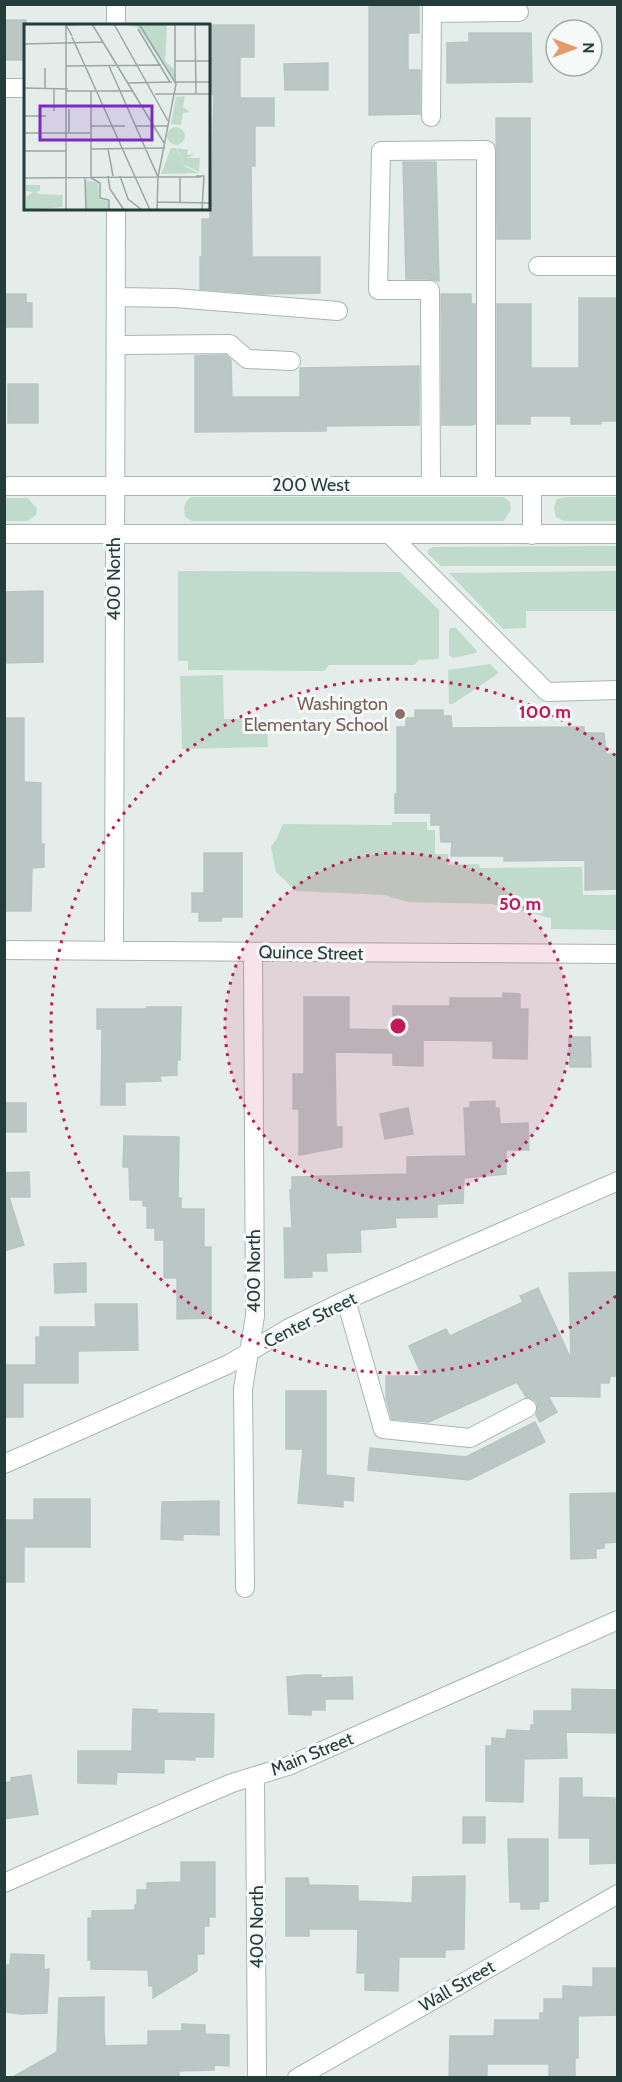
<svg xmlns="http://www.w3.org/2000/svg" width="622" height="2082" font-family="Cabin,sans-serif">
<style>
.green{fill:#c0dbcb}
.building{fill:#bac7c4;stroke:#b8c6c2;stroke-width:1.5}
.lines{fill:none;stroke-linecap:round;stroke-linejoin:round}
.minor-casing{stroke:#a8b5b2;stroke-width:20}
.minor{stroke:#fff;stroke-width:18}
.ring{fill:none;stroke:#c2185b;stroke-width:3;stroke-dasharray:3 6}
.education-dot{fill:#8d6e63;stroke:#f5f9f8;stroke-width:2}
.labels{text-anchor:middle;stroke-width:6;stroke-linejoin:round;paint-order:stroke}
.street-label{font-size:18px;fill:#253d3a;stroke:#f5f9f8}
.education-label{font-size:18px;fill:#785e54;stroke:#f5f9f8;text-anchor:end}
.inset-road{fill:none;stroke:#98a7a4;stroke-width:1.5}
.view{fill:#7b2cbf;fill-opacity:0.15;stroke:#7b2cbf;stroke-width:3}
.inset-edge{fill:none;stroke:#253d3a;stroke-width:3}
.centre{fill:#c2185b;stroke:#f5f9f8;stroke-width:3}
.ring-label{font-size:18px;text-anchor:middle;font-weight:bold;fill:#c2185b;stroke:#f5f9f8;stroke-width:6;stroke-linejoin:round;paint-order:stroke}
</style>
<rect width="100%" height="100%" fill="#e5edea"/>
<path class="green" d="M191 497H503L510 502 511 509 504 521H192L185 517C184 508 183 503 191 497Z
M566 497H617V521H564L556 517 554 507 557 499Z
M5 498H28L37 509 36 515 27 521H5Z
M617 546V566H441L428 554V550L433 547Z
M178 571 400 572 439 610V659L419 660 414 665H329L324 671 188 670V661H178Z
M617 571V611H526V628L503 629 449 573Z
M455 627 477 651 476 653 453 658 449 655V629Z
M490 664 499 673 453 704H449L448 670Z
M223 675 224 719H267L268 747 182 749 180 676Z
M392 822H427V830H435V854H448V865L479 864 480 868 582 867 583 895H617V930L551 929V918L492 904 408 902 384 895 296 891 276 872 271 847 277 838 283 824 392 825Z"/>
<path class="building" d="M369 4H419V33H408V70H420V114L369 115Z
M4 20H26V60H4Z
M208 25H254V57H240V98H274V126H255V166H251L252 257H320V293L261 294 200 289V257H202V219H210V169H212L214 94H208Z
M469 33H531L532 82 447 83V43L469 42Z
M328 63V90H285L284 64Z
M496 118H530V239H497Z
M403 162H436L439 281 430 279H406Z
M4 294H26V303H32V327H4Z
M441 294H471V304H475V424L471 425H442Z
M579 298H618V421H601V424H571V416H530V424H497V304H531V368H579Z
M226 355 231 360 232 397H300V368L419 366V425L326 426V431L195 432V356Z
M8 384H38V423H8Z
M43 591V662L6 663V592Z
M415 710H443V716H451L452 728 584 727V733H604L606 754H618V889L585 890V860L504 861V856H451L452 842H441L440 825H431V813H395V794H397V727H406V718H415Z
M4 718H24V782L41 783V844H44V867L32 868 31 911H4Z
M204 853H242V917H222L221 921H199V912H192V893H204Z
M503 993 520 994V1009H528L527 1059 493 1058V1041L423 1040V1066L393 1065V1053L335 1052 336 1127H342V1147L299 1155V1109H293V1074H304V997H349V1029L393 1030V1006H450V998H503Z
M147 1007H181L180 1060H177V1075L160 1076 161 1081 125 1082V1105H101L102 1029H97V1009H147Z
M569 1037H590L591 1067H570Z
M495 1101V1108H499L500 1124 528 1123 529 1150H506V1174L464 1178 463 1203 437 1204V1217L395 1218 396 1227 360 1230 361 1252 326 1253 327 1271H312V1277L285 1278 284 1228H292L290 1190 292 1189V1177L407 1174V1157L466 1156 464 1108H470V1102Z
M4 1103H26V1132H4Z
M408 1108 413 1134 385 1139 380 1114Z
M124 1136 179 1137 178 1198H181V1209H204V1247H211V1318L177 1319V1278H164V1240H155V1228H147V1206H143V1200H130L129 1167H123Z
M29 1172 30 1197H9L24 1245 4 1251V1173Z
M86 1263V1292L55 1293 54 1264Z
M618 1272V1376H610L609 1383H600V1397L548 1396 557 1412 540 1422 536 1415 538 1409 537 1402 532 1398 526 1397 517 1382 429 1422 392 1419 386 1398V1376H422L409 1346 446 1329 450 1336 523 1302 520 1296 538 1288 571 1359 569 1273Z
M95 1304H137L138 1350 78 1351V1383H23V1417H5V1365H36V1337H40V1327H96Z
M286 1391H326V1475L354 1478 353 1501 343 1500V1507L298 1503 303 1449H286Z
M535 1422 545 1442 469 1480 368 1470 370 1448 466 1457Z
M618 1493V1542L604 1543V1548L596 1549V1558L571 1559 570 1494Z
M34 1499H90V1547H24V1582H4V1520H34Z
M219 1501V1535L183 1534V1540L161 1539 162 1502Z
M305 1675H321V1678L352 1677 353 1699H325V1710H311V1715L289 1714 287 1677Z
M572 1689 618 1690V1733L566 1732 567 1758 524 1759 523 1802 486 1801V1746H492V1738L506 1739 507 1730 531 1731V1725H534V1711H572Z
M133 1709 157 1710V1713L214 1714 213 1757H195V1760L164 1759V1773L117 1772 116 1784 78 1783V1751H132Z
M31 1775 38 1814 4 1819V1783L11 1782V1778Z
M560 1778H582V1797L615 1798V1806H618V1863L590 1864V1838H559Z
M463 1817H485V1843H463Z
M508 1839H548V1901L539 1902V1909H521V1902H510Z
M181 1862H215V1917H209V1926H204V1954H197V1971L153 1998V1986H149L148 1970 91 1969V1960H88V1918H92V1911L135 1910V1905H137V1890H147V1883L181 1882Z
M465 1876 464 1949 445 1950V1957H399L398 1991 365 1990V1973H357L358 1929H309V1936H286V1878H308L309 1885 358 1886V1901L412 1903 413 1877Z
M11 1954 44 1955V1970L49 1969 47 2013 20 2014 7 2012 6 1965H10Z
M593 1968H618V2015L578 2016V2058H575V2076H549V2064H487V2077L449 2078 450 2036H494L495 2020H540V2013H544V1999H563V1986L593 1987Z
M104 1997V2029L102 2030H104L105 2046 148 2045V2031H182V2024L205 2025V2034L229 2035V2066L214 2065V2070L179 2071V2078H11L57 2052 59 1998Z"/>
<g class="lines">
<defs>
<path id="minor" d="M116 4V26
M432 13 519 12
M4 88H26
M431 117 432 4
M538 266H618
M116 297 175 298 338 311
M116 345 230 344 247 359 291 361
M4 486H618
M431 486 430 290H378L381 151 486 150V486
M532 486V535
M4 534H618
M390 535 547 692 618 690
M4 950 618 954
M114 950 116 208
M346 1300 383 1429 470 1438 527 1408
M4 1464 229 1364 289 1328 346 1300 618 1181
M245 1588 243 1389 255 1316 253 952
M255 1776 257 2078
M4 1883 206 1794 232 1783 288 1766 618 1620
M297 2078 618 1894"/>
</defs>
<use href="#minor" class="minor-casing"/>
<use href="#minor" class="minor"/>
</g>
<circle cx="398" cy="1026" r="173" fill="#c2185b" fill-opacity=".12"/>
<g class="ring">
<circle cx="398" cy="1026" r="173"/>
<path d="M616 1296A347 347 0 1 1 616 756"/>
</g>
<circle class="education-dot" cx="400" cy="714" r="6"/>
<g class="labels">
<g class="street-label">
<text x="311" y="491">200 West</text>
<text transform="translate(114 579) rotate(-90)" y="6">400 North</text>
<text transform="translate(311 953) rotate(1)" y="6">Quince Street</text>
<text transform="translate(254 1271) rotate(-90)" y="6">400 North</text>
<text transform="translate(310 1320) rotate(-27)" y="6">Center Street</text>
<text transform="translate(312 1754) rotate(-22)" y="6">Main Street</text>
<text transform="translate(257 1927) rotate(-90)" y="6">400 North</text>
<text transform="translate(457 1986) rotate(-30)" y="6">Wall Street</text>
</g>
<g class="education-label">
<text x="388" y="710">Washington<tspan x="388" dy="21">Elementary School</tspan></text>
</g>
</g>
<g transform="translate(24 24)">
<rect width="186" height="186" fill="#e5edea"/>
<path d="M99 0H143L141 37 150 45V57L115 4ZM161 72 159 83 166 88 159 89 157 101 147 100 152 73ZM143 112a9 9 0 1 1 18 0a9 9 0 1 1-18 0ZM147 124H152L162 143 175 149 137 150ZM153 124 164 126 163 131 171 130 163 134H176L175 148 161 141ZM62 156 74 159 75 175 84 177 85 186H62ZM2 161H16V167L11 168 15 170 39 171 38 183 2 186V173L9 168 2 167Z" fill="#c0dbcb"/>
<path class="inset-road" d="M68 0 140 119M90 0 144 97M115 0 152 60 134 153H177M151 0V58H186M171 0 172 70M114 5 146 58M48 12 42 1 67 0M48 13 126 186M0 20 79 18M151 37H186M42 42 137 41M85 42 134 153 133 186M21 44V64M104 59 148 58M0 64 44 65M30 65V87M42 67H108M131 70H186M0 92H22M67 102H101M111 102H144M45 108V85M0 109H67M67 125 141 124M84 125 89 152M0 127H42M84 152 86 165 100 186M96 152 104 175 118 186M172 152H180L178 186M156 153V179M0 154 133 153M61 154 62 186M67 154V67M67 154 76 159V174L85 176V186M133 178 186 179M42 186V0"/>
<path class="view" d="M16 82H128V116H16Z"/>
<rect width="186" height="186" class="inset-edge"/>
</g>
<circle cx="398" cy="1026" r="9" class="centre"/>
<g class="ring-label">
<text x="545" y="718">100 m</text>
<text x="520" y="910">50 m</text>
</g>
<rect width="622" height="2082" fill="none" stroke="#253d3a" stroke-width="12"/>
<g transform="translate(574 48) rotate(90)"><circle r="28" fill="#f5f9f8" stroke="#a2aeac" stroke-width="1.5"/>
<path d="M0-4.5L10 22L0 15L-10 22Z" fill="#e59a6a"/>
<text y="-9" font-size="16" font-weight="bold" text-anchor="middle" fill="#253d3a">N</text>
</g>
</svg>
